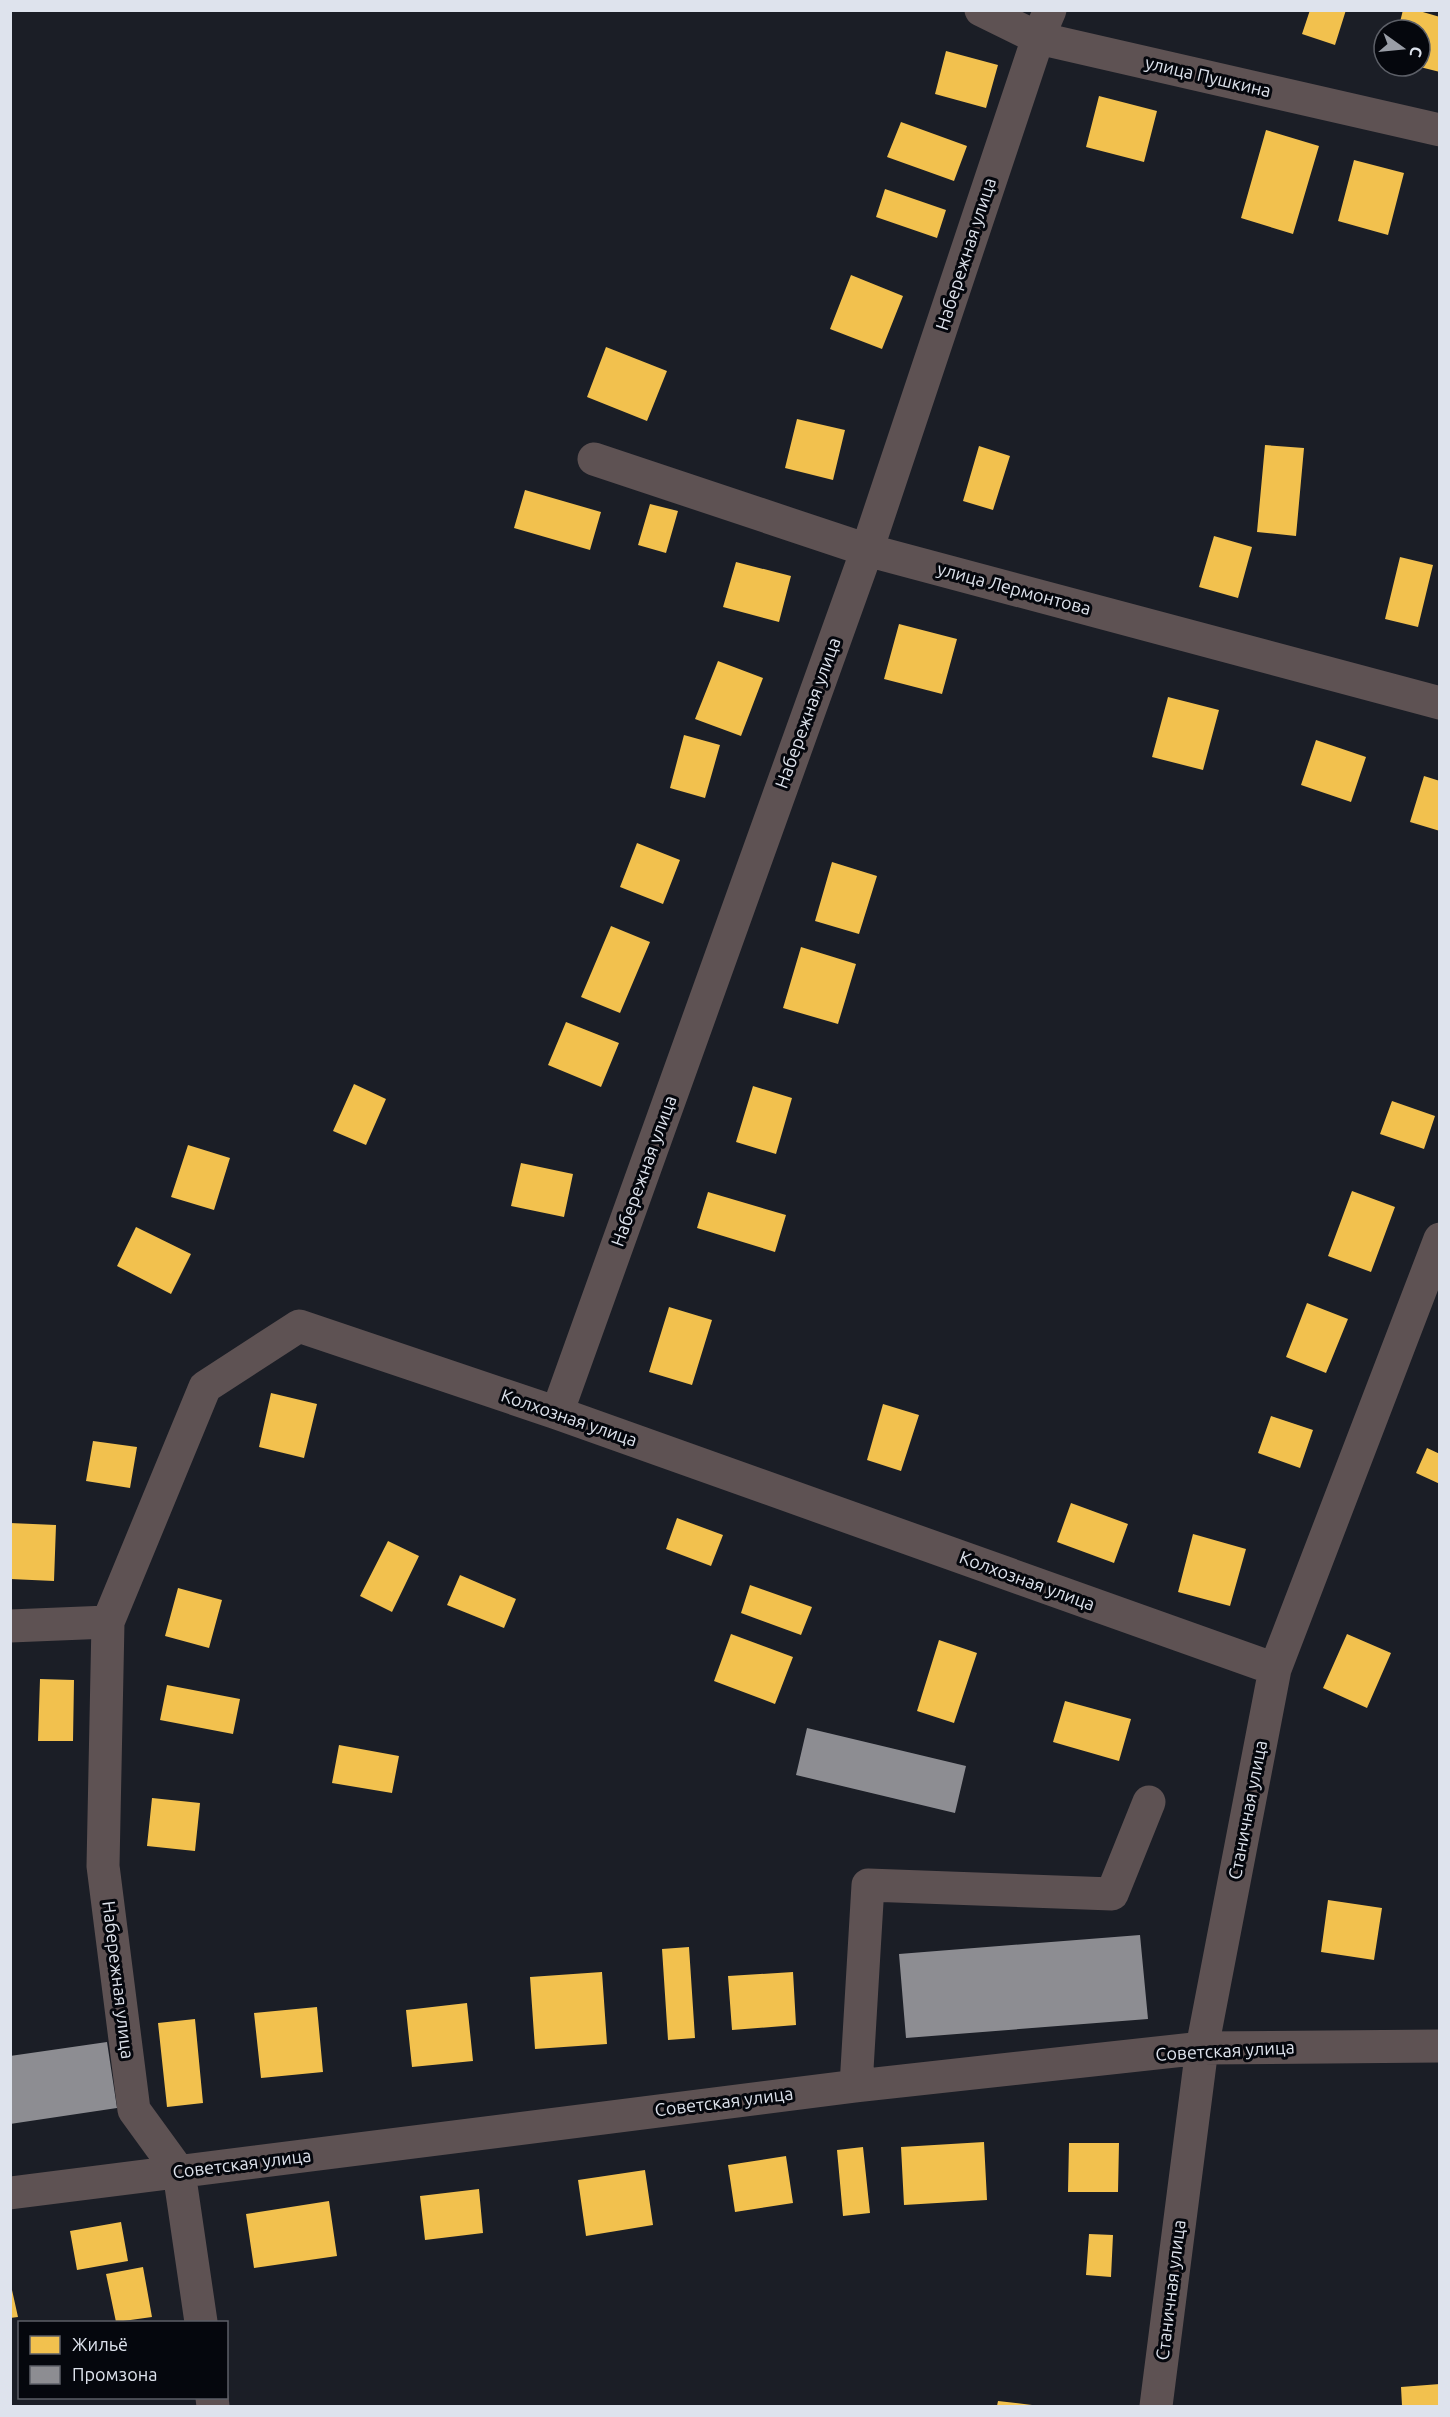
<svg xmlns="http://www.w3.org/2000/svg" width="1450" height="2417" font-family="Ubuntu,sans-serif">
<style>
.homes{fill:#f2c14e}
.industry{fill:#8d8d92}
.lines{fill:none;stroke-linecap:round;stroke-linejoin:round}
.minor{stroke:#5e5253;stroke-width:33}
.labels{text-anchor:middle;stroke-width:6;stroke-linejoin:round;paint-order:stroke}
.street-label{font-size:18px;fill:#dee3ed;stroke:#05070d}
</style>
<rect width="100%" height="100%" fill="#1b1e26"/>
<path class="homes" d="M1310 10H1346L1335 45 1302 34Z
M1403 10H1416L1440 17V72L1420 67V30H1398Z
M946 51 998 65 986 108 935 94Z
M1099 96 1157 111 1144 162 1086 147Z
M901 122 967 146 954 181 887 157Z
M1266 130 1319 146 1293 234 1241 218Z
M1354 160 1404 173 1388 235 1338 221Z
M885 189 946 210 937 238 876 217Z
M851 275 903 296 882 349 830 329Z
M606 347 667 371 647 421 587 397Z
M797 419 845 430 833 480 785 468Z
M1265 445 1304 448 1296 536 1257 532Z
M979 446 1010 456 993 510 963 501Z
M525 490 601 512 590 550 514 528Z
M650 504 678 511 666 553 638 545Z
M1214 536 1252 547 1238 598 1199 587Z
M1400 557 1433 565 1418 627 1385 619Z
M736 562 791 576 779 622 723 607Z
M899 624 957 639 942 694 884 679Z
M718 661 763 678 741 736 695 719Z
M1168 697 1219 710 1203 770 1152 757Z
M684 735 720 745 705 798 670 788Z
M1316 740 1366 757 1351 802 1301 785Z
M1424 776 1440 781V831L1410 822Z
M637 843 680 860 663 904 620 887Z
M832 862 877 876 859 934 815 921Z
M611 926 650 942 620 1013 581 997Z
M801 947 856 964 838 1024 783 1008Z
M566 1022 619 1043 601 1087 548 1065Z
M354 1084 386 1099 366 1145 333 1131Z
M753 1086 792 1098 776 1154 736 1142Z
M1392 1101 1435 1116 1424 1149 1380 1134Z
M188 1145 230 1158 214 1210 171 1197Z
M521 1163 573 1174 564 1217 511 1206Z
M1352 1191 1395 1207 1371 1272 1328 1256Z
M708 1192 786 1215 775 1252 697 1228Z
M136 1227 191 1254 171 1294 117 1266Z
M1307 1303 1348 1319 1326 1373 1286 1357Z
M669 1307 712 1320 692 1385 649 1372Z
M271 1393 317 1404 304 1458 259 1447Z
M883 1404 919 1415 901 1471 867 1460Z
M1271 1416 1313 1430 1300 1468 1258 1453Z
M93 1441 137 1447 130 1488 86 1481Z
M1427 1448 1440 1454V1484L1416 1473Z
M1071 1503 1128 1524 1114 1563 1057 1542Z
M677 1518 723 1535 711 1566 666 1549Z
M10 1523 56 1525 54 1581 10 1579Z
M1193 1534 1246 1549 1230 1606 1178 1592Z
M388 1541 419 1556 392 1612 360 1596Z
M460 1575 516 1599 504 1628 447 1605Z
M750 1585 812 1607 801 1635 741 1613Z
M178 1588 222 1600 209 1648 165 1636Z
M731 1634 793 1657 775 1704 714 1681Z
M1347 1634 1391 1653 1367 1708 1323 1688Z
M939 1640 977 1653 954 1723 917 1711Z
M40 1679 74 1680 73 1741H38Z
M167 1685 240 1699 233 1734 160 1720Z
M1065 1701 1131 1719 1119 1761 1053 1742Z
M339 1745 399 1756 392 1793 332 1783Z
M152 1798 200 1803 195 1851 147 1846Z
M1328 1900 1382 1908 1374 1960 1321 1952Z
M689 1947 695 2038 668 2040 662 1949Z
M602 1972 607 2044 535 2049 530 1977Z
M793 1972 796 2025 732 2030 728 1976Z
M467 2003 473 2061 412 2067 406 2010Z
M317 2007 323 2072 261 2078 254 2013Z
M195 2019 203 2103 167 2107 158 2023Z
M984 2142 987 2200 904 2205 901 2147Z
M1069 2143H1119L1118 2192H1068Z
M863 2147 870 2213 843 2216 837 2150Z
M786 2156 793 2203 735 2212 728 2165Z
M645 2170 653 2225 586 2236 578 2180Z
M479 2189 483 2233 425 2240 420 2196Z
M329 2201 337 2256 254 2268 246 2214Z
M121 2222 128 2261 77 2270 70 2231Z
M1089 2234 1113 2235 1111 2277 1086 2275Z
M143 2267 152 2317 116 2322 106 2274Z
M10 2281 18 2317 10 2318Z
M1440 2384V2406H1402L1401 2387Z
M998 2401 1032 2405V2406H997Z"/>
<path class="industry" d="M807 1728 966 1766 955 1813 796 1775Z
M1140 1935 1148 2019 906 2038 899 1954Z
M107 2042 117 2108 10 2124V2056Z"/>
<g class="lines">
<path class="minor" d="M981 10 1038 38 1440 130
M594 459 867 550 1440 703
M557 1413 867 550 1038 38 1050 10
M108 1622 103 1866 134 2110 179 2172 201 2322
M10 1626 108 1622 205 1387 299 1326 557 1413 1275 1669
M856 2086 868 1885 1112 1894 1149 1802
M10 2193 856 2086 1202 2048 1440 2046
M212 2398 213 2406
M1156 2406 1202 2048 1275 1669 1440 1239"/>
</g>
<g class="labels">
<g class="street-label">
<text transform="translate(1208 77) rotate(13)" y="6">улица Пушкина</text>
<text transform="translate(966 254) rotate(-72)" y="6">Набережная улица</text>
<text transform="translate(1014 589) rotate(15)" y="6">улица Лермонтова</text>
<text transform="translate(808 713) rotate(-70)" y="6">Набережная улица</text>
<text transform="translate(644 1171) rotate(-70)" y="6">Набережная улица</text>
<text transform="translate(569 1418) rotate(19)" y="6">Колхозная улица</text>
<text transform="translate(1027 1581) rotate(20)" y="6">Колхозная улица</text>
<text transform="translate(1248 1810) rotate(-79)" y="6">Станичная улица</text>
<text transform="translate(118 1980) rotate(83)" y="6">Набережная улица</text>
<text transform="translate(1225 2051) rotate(-3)" y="6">Советская улица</text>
<text transform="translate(724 2102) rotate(-7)" y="6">Советская улица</text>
<text transform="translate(242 2164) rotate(-7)" y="6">Советская улица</text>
<text transform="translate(1171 2290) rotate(-83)" y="6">Станичная улица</text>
</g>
</g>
<rect width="1450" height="2417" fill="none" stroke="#dee3ed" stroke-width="24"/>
<rect x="18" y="2321" width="210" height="78" fill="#05070d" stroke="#5c5f67" stroke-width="1.5"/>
<rect x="30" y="2336" width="30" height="18" fill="#f2c14e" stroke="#5c5f67" stroke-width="1.5"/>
<text x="72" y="2351" font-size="18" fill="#dee3ed">Жильё</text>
<rect x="30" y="2366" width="30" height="18" fill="#8d8d92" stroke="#5c5f67" stroke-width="1.5"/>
<text x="72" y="2381" font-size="18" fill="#dee3ed">Промзона</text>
<g transform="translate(1402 48) rotate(105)"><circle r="28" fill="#05070d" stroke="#5c5f67" stroke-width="1.5"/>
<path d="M0-4.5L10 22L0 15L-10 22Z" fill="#9a9ea7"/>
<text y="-9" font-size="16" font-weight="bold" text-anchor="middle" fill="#dee3ed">С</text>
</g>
</svg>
